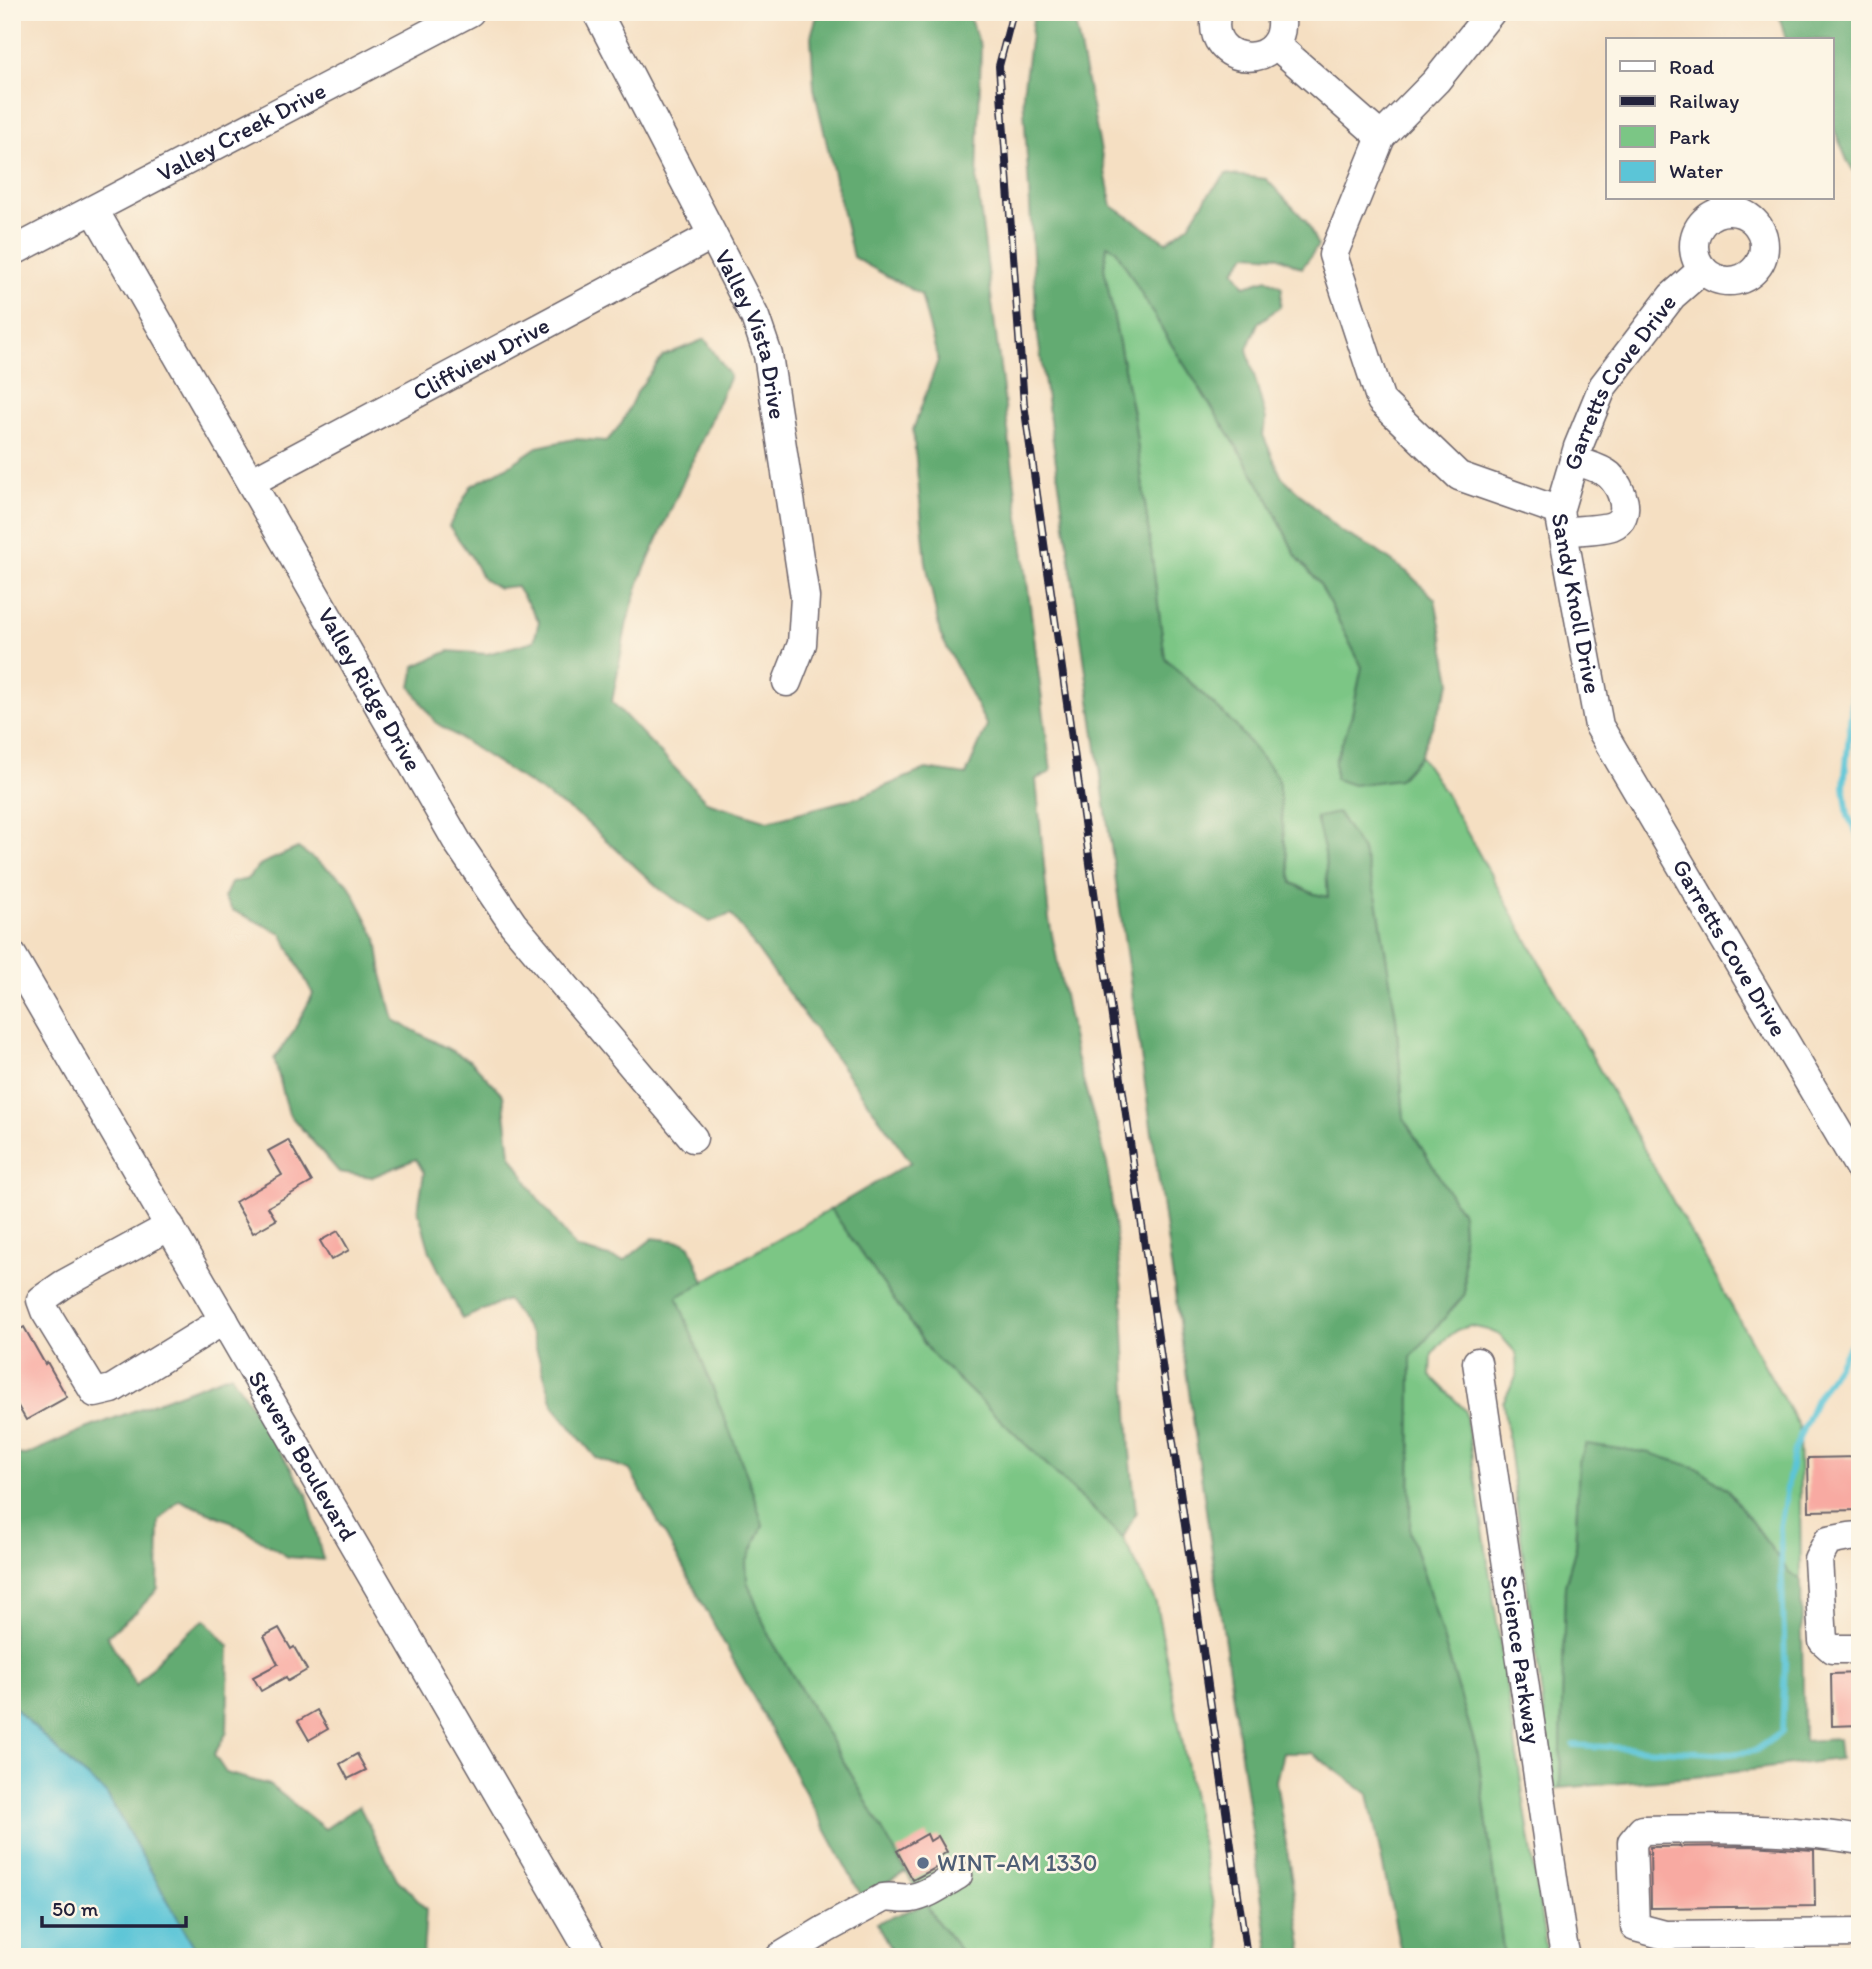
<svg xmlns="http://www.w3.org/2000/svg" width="1872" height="1969" font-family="Itim,sans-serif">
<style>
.green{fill:#7bc685;stroke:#4e7460;stroke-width:2}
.forest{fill:#64ab72;stroke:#436656;stroke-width:2}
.water{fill:#5bc5d7;stroke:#3e7489;stroke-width:2}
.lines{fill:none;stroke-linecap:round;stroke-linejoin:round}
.stream{stroke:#5bc5d7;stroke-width:6}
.building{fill:#f8aaa2}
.minor-casing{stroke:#6c646a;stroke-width:31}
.minor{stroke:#fff;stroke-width:28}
.rail-casing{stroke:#22223b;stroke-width:8}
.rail{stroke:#fcf5e5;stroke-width:5;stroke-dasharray:16;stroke-linecap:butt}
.service-dot{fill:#5c6f8a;stroke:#fcf5e5;stroke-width:2.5}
.labels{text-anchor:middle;stroke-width:5;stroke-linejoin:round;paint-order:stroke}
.street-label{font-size:24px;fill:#22223b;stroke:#fcf5e5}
.service-label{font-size:24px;fill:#4e5e75;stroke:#fcf5e5;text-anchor:start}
</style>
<rect width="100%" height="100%" fill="#fcf5e5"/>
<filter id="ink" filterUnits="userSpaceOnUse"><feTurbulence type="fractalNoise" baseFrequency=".0143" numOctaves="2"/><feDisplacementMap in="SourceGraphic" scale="14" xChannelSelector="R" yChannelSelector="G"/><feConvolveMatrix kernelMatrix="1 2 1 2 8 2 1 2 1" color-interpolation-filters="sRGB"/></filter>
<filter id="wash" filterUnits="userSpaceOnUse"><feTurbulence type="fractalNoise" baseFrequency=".00686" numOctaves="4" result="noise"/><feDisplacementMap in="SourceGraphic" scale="28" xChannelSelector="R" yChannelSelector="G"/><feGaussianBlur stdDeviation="1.57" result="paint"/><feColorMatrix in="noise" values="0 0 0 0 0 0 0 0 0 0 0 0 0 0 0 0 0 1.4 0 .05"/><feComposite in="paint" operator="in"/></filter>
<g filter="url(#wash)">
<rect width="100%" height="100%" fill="#f5dfc2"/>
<path class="green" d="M1107 245 1116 250 1168 339 1237 447 1269 500 1296 556 1320 584 1362 667 1351 719 1335 761 1379 781 1398 779 1420 756 1444 791 1799 1427 1801 1580 1789 1572 1727 1489 1579 1462 1575 1550 1565 1586 1560 1788 1554 1789 1503 1402 1517 1375 1516 1353 1500 1335 1488 1330 1470 1326 1459 1329 1444 1340 1432 1354 1431 1376 1465 1410 1546 1948 1545 1957H1504L1478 1755 1429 1591 1410 1532 1411 1357 1465 1294 1462 1214 1404 1119 1396 1018 1377 900 1363 852 1317 818 1325 853 1328 897 1314 894 1292 883 1284 838 1235 725 1165 658 1134 419 1104 268Z
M831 1209 931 1353 1123 1538 1156 1603 1223 1957H966L935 1919 891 1848 855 1781 768 1634 747 1581 746 1563 763 1525 748 1478 676 1297Z"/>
<path class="forest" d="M818 12H967L981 47 977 183 1051 772 1036 779 1049 919 1076 1056 1107 1163 1122 1290 1130 1452 1136 1512 1123 1538 931 1353 831 1209 911 1162 731 914 710 922 661 890 583 819 435 722 411 687 415 666 449 651 487 654 534 641 539 621 516 586 498 588 483 579 472 558 449 526 471 486 512 464 537 447 574 439 607 441 622 423 636 393 663 356 705 339 730 376 641 577 627 622 612 702 707 802 768 821 862 796 926 769 966 775 987 726 940 634 926 563 913 430 938 360 921 295 853 257 814 88 811 36Z
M1034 12H1073L1112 206 1166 242 1189 225 1208 195 1226 174 1266 179 1306 221 1318 246 1302 268 1277 256 1247 254 1234 270 1245 286 1267 279 1282 287 1280 307 1258 323 1247 349 1266 419 1263 435 1281 476 1340 531 1373 548 1407 572 1435 599 1451 681 1420 756 1399 779 1353 785 1335 779V761L1351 719 1362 667 1320 584 1296 556 1269 500 1237 447 1168 339 1116 250 1107 245 1104 268 1134 419 1165 658 1235 725 1278 778 1284 838 1292 883 1314 894 1328 897 1325 853 1316 818 1338 813 1363 852 1377 900 1396 1018 1404 1119 1462 1214 1465 1294 1411 1357 1410 1532 1429 1591 1478 1755 1504 1957H1402L1368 1794 1312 1753H1283L1276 1781 1304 1957H1270L1038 337 1023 93Z
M1780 12H1860V182L1847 160 1832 124V40H1786L1780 19Z
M298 848 348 883 377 939 382 974 394 1020 471 1061 503 1095 510 1153 534 1193 576 1248 624 1261 653 1238 684 1242 690 1246 704 1282 677 1297 748 1478 763 1525 746 1563 747 1581 768 1634 855 1781 906 1872 862 1897 630 1470 596 1458 554 1407 532 1335 507 1300 462 1319 430 1252 418 1210 424 1173 416 1159 372 1177 339 1172 289 1114 274 1059 292 1034 313 994 281 933 232 910 224 898 231 883 247 879 261 864Z
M231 1374 307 1494 323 1560 288 1557 230 1521 179 1500 159 1521 158 1589 136 1612 107 1636 136 1686 167 1649 205 1619 229 1646 227 1732 214 1755 226 1773 270 1785 325 1829 359 1806 397 1879 426 1909 423 1957H200L106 1793 73 1766 12 1705V1454L26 1455 78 1432Z
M1586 1444 1650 1453 1700 1469 1727 1489 1789 1572 1801 1580 1804 1741 1838 1739 1840 1759 1695 1777 1560 1788 1565 1586 1575 1550 1579 1462Z
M926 1904 935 1919 966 1957H895L876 1923Z"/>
<path class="water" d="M12 1705 73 1766 106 1793 200 1957H12Z"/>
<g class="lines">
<path class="stream" d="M1860 618 1844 786 1848 816 1860 839
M1574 1745 1730 1754 1755 1751 1782 1732 1785 1662 1780 1527 1794 1450 1816 1399 1860 1330"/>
</g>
<g id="blocks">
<path class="building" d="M288 1140 312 1182 268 1207 276 1220 253 1233 235 1202 282 1175 268 1151Z
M338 1231 349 1250 331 1260 320 1241Z
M24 1327 45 1364 47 1362 67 1397 26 1420 12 1396V1334Z
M1860 1457V1510L1809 1511 1808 1458Z
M279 1628 291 1649 294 1647 307 1670 288 1681 286 1677 261 1691 253 1677 278 1664 264 1636Z
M1860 1673V1725L1832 1726 1831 1674Z
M317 1710 328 1729 309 1740 298 1721Z
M357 1754 366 1770 348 1779 340 1764Z
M927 1834 930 1841 938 1836 947 1852 939 1857 943 1864 913 1880 897 1851Z
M1751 1846 1814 1850 1815 1906 1651 1908 1650 1847Z"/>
</g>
</g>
<g filter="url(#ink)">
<use href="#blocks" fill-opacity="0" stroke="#6c646a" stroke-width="2"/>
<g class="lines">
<defs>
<g id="minor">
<path id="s1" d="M597 12 755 317 768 355 805 597 802 644 787 682"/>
<path d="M1217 12C1201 68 1292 75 1280 12"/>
<path id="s2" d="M1491 12 1436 81 1381 137 1333 255 1381 401 1459 476 1559 511 1599 726 1860 1169"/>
<path d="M1275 44 1381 137"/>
<path id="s3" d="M94 210 458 843 513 924 693 1138"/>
<circle cx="1729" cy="246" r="35"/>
<path id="s4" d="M12 252 470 12"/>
<path id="s5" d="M251 482 711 236"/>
<path id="s6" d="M1559 511 1578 447 1603 386 1672 296 1703 269"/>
<path d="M1563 532C1575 530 1601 530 1612 526 1634 517 1622 487 1609 475 1601 468 1584 464 1574 460"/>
<path id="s7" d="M12 955 593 1957"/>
<path d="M170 1226 64 1284 41 1300 45 1311 95 1393 112 1389 224 1320"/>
<path id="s8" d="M1477 1362 1562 1939 1566 1957"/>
<path d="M1860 1536 1849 1537 1828 1541 1818 1559 1823 1641 1832 1649H1860"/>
<path d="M1860 1840C1788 1827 1715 1829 1642 1830L1632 1842 1635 1927 1665 1935 1860 1933"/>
<path d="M780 1957 826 1929 883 1898C893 1896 902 1900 911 1898 927 1896 944 1883 958 1875"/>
</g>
</defs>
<use href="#minor" class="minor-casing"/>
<use href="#minor" class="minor"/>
<defs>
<path id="rail" d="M1013 12 999 66 1024 404 1247 1957"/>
</defs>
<use href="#rail" class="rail-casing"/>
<use href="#rail" class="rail"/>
</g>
</g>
<circle class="service-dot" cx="923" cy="1863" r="7"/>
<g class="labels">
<g class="street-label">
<text dy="8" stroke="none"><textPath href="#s4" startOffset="259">Valley Creek Drive</textPath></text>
<text dy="8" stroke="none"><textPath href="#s1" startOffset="359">Valley Vista Drive</textPath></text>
<text dy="8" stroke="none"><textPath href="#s5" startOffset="261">Cliffview Drive</textPath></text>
<text dy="8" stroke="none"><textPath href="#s6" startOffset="144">Garretts Cove Drive</textPath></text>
<text dy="8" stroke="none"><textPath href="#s2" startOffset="756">Sandy Knoll Drive</textPath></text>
<text dy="8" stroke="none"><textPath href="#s3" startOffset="553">Valley Ridge Drive</textPath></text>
<text dy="8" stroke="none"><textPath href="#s2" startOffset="1138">Garretts Cove Drive</textPath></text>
<text dy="8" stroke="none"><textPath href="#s7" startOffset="579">Stevens Boulevard</textPath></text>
<text dy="8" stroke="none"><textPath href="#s8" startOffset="301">Science Parkway</textPath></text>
</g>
<g class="service-label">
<text x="937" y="1871">WINT-AM 1330</text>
</g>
</g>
<rect width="1872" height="1969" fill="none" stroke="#fcf5e5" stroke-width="42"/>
<rect x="1606" y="38" width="228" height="161" fill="#fcf5e5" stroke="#a5a1a1" stroke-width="2"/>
<rect x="1620" y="61" width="35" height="10" fill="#ffffff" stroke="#a5a1a1" stroke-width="2"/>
<text x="1669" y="74" font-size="21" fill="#22223b">Road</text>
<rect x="1620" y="96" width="35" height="10" fill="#22223b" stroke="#a5a1a1" stroke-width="2"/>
<text x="1669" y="108" font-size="21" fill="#22223b">Railway</text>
<rect x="1620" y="126" width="35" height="21" fill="#7bc685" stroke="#a5a1a1" stroke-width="2"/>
<text x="1669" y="144" font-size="21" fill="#22223b">Park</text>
<rect x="1620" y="161" width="35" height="21" fill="#5bc5d7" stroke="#a5a1a1" stroke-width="2"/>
<text x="1669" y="178" font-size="21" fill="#22223b">Water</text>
<path d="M42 1916v10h144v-10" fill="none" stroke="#22223b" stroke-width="3.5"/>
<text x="52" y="1916" font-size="21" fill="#22223b" stroke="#fcf5e5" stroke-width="5" paint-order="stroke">50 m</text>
</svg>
